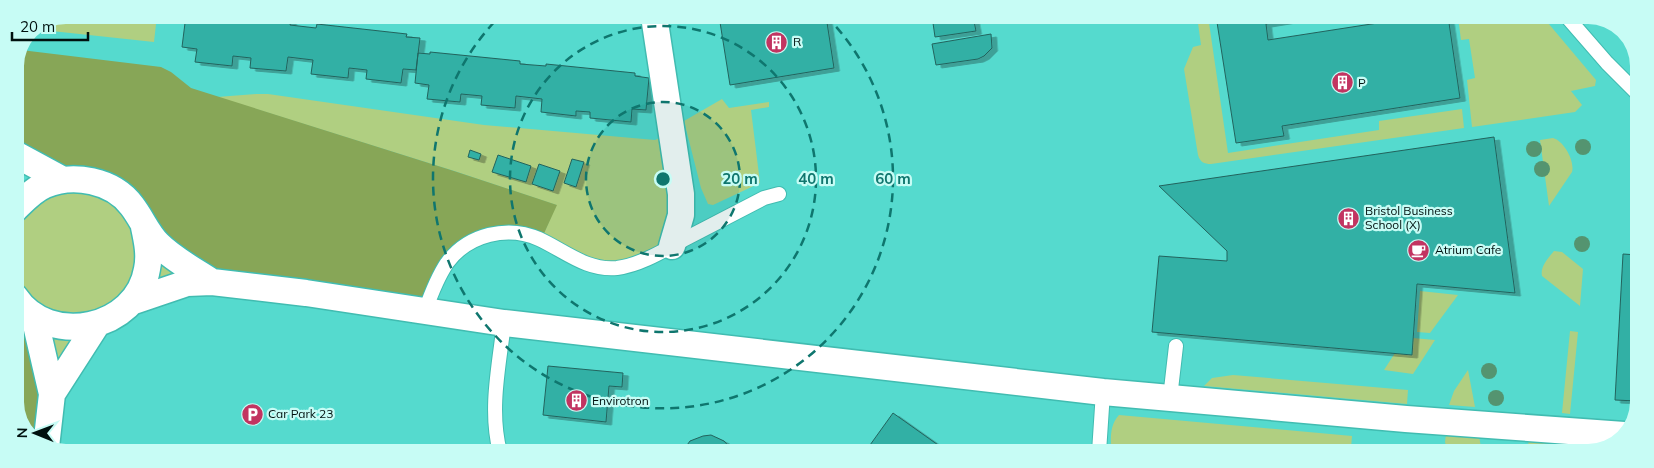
<svg xmlns="http://www.w3.org/2000/svg" width="1654" height="468" font-family="Mulish,sans-serif">
<style>
.built{fill:#55dace}
.green{fill:#b0cf81}
.forest{fill:#87a657}
.building{fill:#31b0a5;stroke:#23635d;filter:url(#shadow)}
.lines{fill:none;stroke-linecap:round;stroke-linejoin:round}
.lane-casing{stroke:#41bcb1;stroke-width:16}
.street-casing{stroke:#41bcb1;stroke-width:29}
.lane{stroke:#fff;stroke-width:14}
.street{stroke:#fff;stroke-width:26}
.tree{fill:#549470}
.ring{fill:none;stroke:#0f766e;stroke-width:2.5;stroke-dasharray:9 6}
.labels{text-anchor:middle;stroke-width:4.5;stroke-linejoin:round;paint-order:stroke}
.poi-label{font-size:12px;fill:#00110f;stroke:#c7fcf5;text-anchor:start}
.centre{fill:#0f766e;stroke:#c7fcf5;stroke-width:2.5}
.ring-label{font-size:15px;text-anchor:middle;font-weight:bold;fill:#0f766e;stroke:#c7fcf5;stroke-width:4.5;stroke-linejoin:round;paint-order:stroke}
</style>
<defs>
<filter id="shadow"><feDropShadow dx="5.5" dy="3" stdDeviation="0" flood-color="#0004"/></filter>
</defs>
<rect width="100%" height="100%" fill="#70e6da"/>
<path class="built" d="M66 15 1601 17 1627 33 1639 62 1637 415 1619 442 1588 453 53 451 15 406V66L30 30Z"/>
<path class="green" d="M66 15H157L154 42 33 29Z
M1197 16H1208L1228 153 1379 130V121L1462 109 1464 128 1211 164C1204 164 1200 162 1198 155L1184 69 1193 47 1201 45Z
M1458 17H1543L1596 80 1595 86 1571 91 1582 105 1575 112 1472 127 1467 80 1475 78 1469 39 1461 40Z
M256 94H268L484 125 655 140 672 132V246L616 268 541 240 556 205 454 171 217 97Z
M722 99 729 108 769 102V107L751 110 760 183 713 205 708 204 701 188 684 121Z
M1553 138C1564 141 1575 161 1572 172L1549 206 1540 140Z
M89 180 189 268 131 302 52 394 15 297V209Z
M1554 251 1562 252 1583 269 1580 306 1542 276C1540 267 1548 258 1554 251Z
M1420 291 1458 295 1430 333 1417 332Z
M1570 331 1578 332 1570 414 1562 413Z
M1413 338 1435 340 1413 374 1384 370 1395 353Z
M1468 370 1475 407 1449 405 1454 391Z
M1233 375 1408 390 1407 404 1204 386 1212 378Z
M1119 415 1352 436 1351 448 1405 453 1111 452C1111 439 1109 426 1119 415Z
M1446 434 1479 436 1482 453H1448L1445 442Z
M1528 441 1568 445 1567 453H1530Z"/>
<path class="forest" d="M21 50 161 67 171 72 191 88 454 171 557 205 541 240 520 233 466 246 425 311 212 282 132 205 15 154V66Z
M15 297 34 316 46 447 27 435 15 406Z"/>
<path class="building" d="M186 15H234L291 21 290 25 316 28 317 24 407 34 406 37 420 38 416 70 403 69 401 83 366 79 367 70 349 68 348 78 311 74 313 60 288 57 286 71 250 68 251 58 233 56 232 66 195 62 197 49 182 47Z
M719 16H826L834 68 730 85Z
M932 16H973L976 31 935 37Z
M1216 16H1303V18L1266 24 1268 40 1423 16H1448L1460 98 1282 126 1284 136 1236 143Z
M991 34 992 48 984 56 978 59 936 65 932 44Z
M430 52 520 61V64L546 66V64L635 73V76L649 78 646 110 632 109 631 122 590 118V112L576 111V116L541 112 542 99 516 96 515 108 481 105 482 96 461 94 460 102 427 99 429 85 415 83 418 53 430 54Z
M1494 137 1515 293 1417 284 1412 355 1152 332 1159 256 1227 261V251L1159 186Z
M470 150 481 154 479 160 468 157Z
M498 155 531 166 526 182 492 172Z
M572 159 584 162 576 187 564 183Z
M539 164 560 171 553 191 532 184Z
M1623 254 1638 255 1637 401 1615 400Z
M548 366 623 373 622 387 609 386 606 422 543 415Z
M893 413 948 452H865Z
M711 435 724 441 734 452H682L690 441 703 436Z"/>
<g class="lines">
<defs>
<path id="lane" d="M1567 17 1607 63 1639 95
M425 311C431 294 437 278 447 263 468 234 508 225 539 239 565 251 587 271 617 268 640 265 663 251 683 240 710 226 737 212 764 198L779 194
M1170 398 1176 346
M500 452C489 410 499 366 504 323
M1099 452 1103 392"/>
<path id="street" d="M654 16 681 194V215L672 246
M15 154 63 180
M15 209C24 200 33 190 45 185 73 173 113 180 132 206 142 219 147 233 158 244 174 260 194 270 212 282
M15 297C49 348 137 330 147 269 150 255 147 241 144 227
M131 302 187 283 212 282 306 293 504 323 1103 392 1406 419 1624 435
M34 316 52 394 46 447
M52 394 97 324"/>
</defs>
<use href="#lane" class="lane-casing"/>
<use href="#street" class="street-casing"/>
<use href="#lane" class="lane"/>
<use href="#street" class="street"/>
</g>
<g class="tree">
<circle cx="1583" cy="147" r="8"/>
<circle cx="1534" cy="149" r="8"/>
<circle cx="1542" cy="169" r="8"/>
<circle cx="1582" cy="244" r="8"/>
<circle cx="1489" cy="371" r="8"/>
<circle cx="1496" cy="398" r="8"/>
</g>
<circle cx="663" cy="179" r="77" fill="#0f766e" fill-opacity=".12"/>
<g class="ring">
<circle cx="663" cy="179" r="77"/>
<circle cx="663" cy="179" r="153"/>
<path d="M826 16A230 230 0 1 1 500 16"/>
</g>
<defs>
<symbol id="building-disc" viewBox="-11 -11 22 22"><circle r="9.5" fill="#c23461" stroke="#c7fcf5"/><path d="M-4-6H4V6H1V3H-1V6H-4ZM-2.5-4.3h1.7v1.8h-1.7ZM.8-4.3h1.7v1.8H.8ZM-2.5-1h1.7V.8h-1.7ZM.8-1h1.7V.8H.8Z" fill="#fff"/></symbol>
<symbol id="cafe-disc" viewBox="-11 -11 22 22"><circle r="9.5" fill="#c23461" stroke="#c7fcf5"/><path d="M-5.5-4.5H6V0H3Q3 3.5 0 3.5H-2.5Q-5.5 3.5-5.5 0ZM3-3.2v2h1.7v-2ZM-6 4.5H4V6H-6Z" fill="#fff"/></symbol>
<symbol id="parking-disc" viewBox="-11 -11 22 22"><circle r="9.5" fill="#c23461" stroke="#c7fcf5"/><path d="M-3.5-5.5H1a3.5 3.5 0 0 1 0 7H-1V5.5H-3.5ZM-1-3.4V-.6H.8a1.4 1.4 0 0 0 0-2.8Z" fill="#fff"/></symbol>
</defs>
<g fill-rule="evenodd">
<use href="#building-disc" x="764" y="30" width="25" height="25"/>
<use href="#building-disc" x="1330" y="70" width="25" height="25"/>
<use href="#building-disc" x="1336" y="206" width="25" height="25"/>
<use href="#cafe-disc" x="1406" y="238" width="25" height="25"/>
<use href="#building-disc" x="564" y="388" width="25" height="25"/>
<use href="#parking-disc" x="240" y="402" width="25" height="25"/>
</g>
<g class="labels">
<g class="poi-label">
<text x="793" y="46">R</text>
<text x="1358" y="87">P</text>
<text x="1365" y="215">Bristol Business<tspan x="1365" dy="14">School (X)</tspan></text>
<text x="1435" y="254">Atrium Cafe</text>
<text x="592" y="405">Envirotron</text>
<text x="268" y="418">Car Park 23</text>
</g>
</g>
<path d="M0 0H1654V468H0ZM66 24H1588A42 42 0 0 1 1630 66V402A42 42 0 0 1 1588 444H66A42 42 0 0 1 24 402V66A42 42 0 0 1 66 24Z" fill="#c7fcf5" fill-rule="evenodd"/>
<circle cx="663" cy="179" r="8" class="centre"/>
<g class="ring-label">
<text x="740" y="184">20 m</text>
<text x="816" y="184">40 m</text>
<text x="893" y="184">60 m</text>
</g>
<g transform="translate(35 433) rotate(271)" stroke="#c7fcf5" stroke-width="4" paint-order="stroke">
<path d="M0-4L9 19L0 12L-9 19Z" fill="#00110f"/>
<text y="-8" font-size="14" font-weight="bold" text-anchor="middle" fill="#00110f">N</text>
</g>
<path d="M12 32v8h76v-8" fill="none" stroke="#00110f" stroke-width="2.5"/>
<text x="20" y="32" font-size="15" fill="#00110f" stroke="#c7fcf5" stroke-width="4" paint-order="stroke">20 m</text>
</svg>
